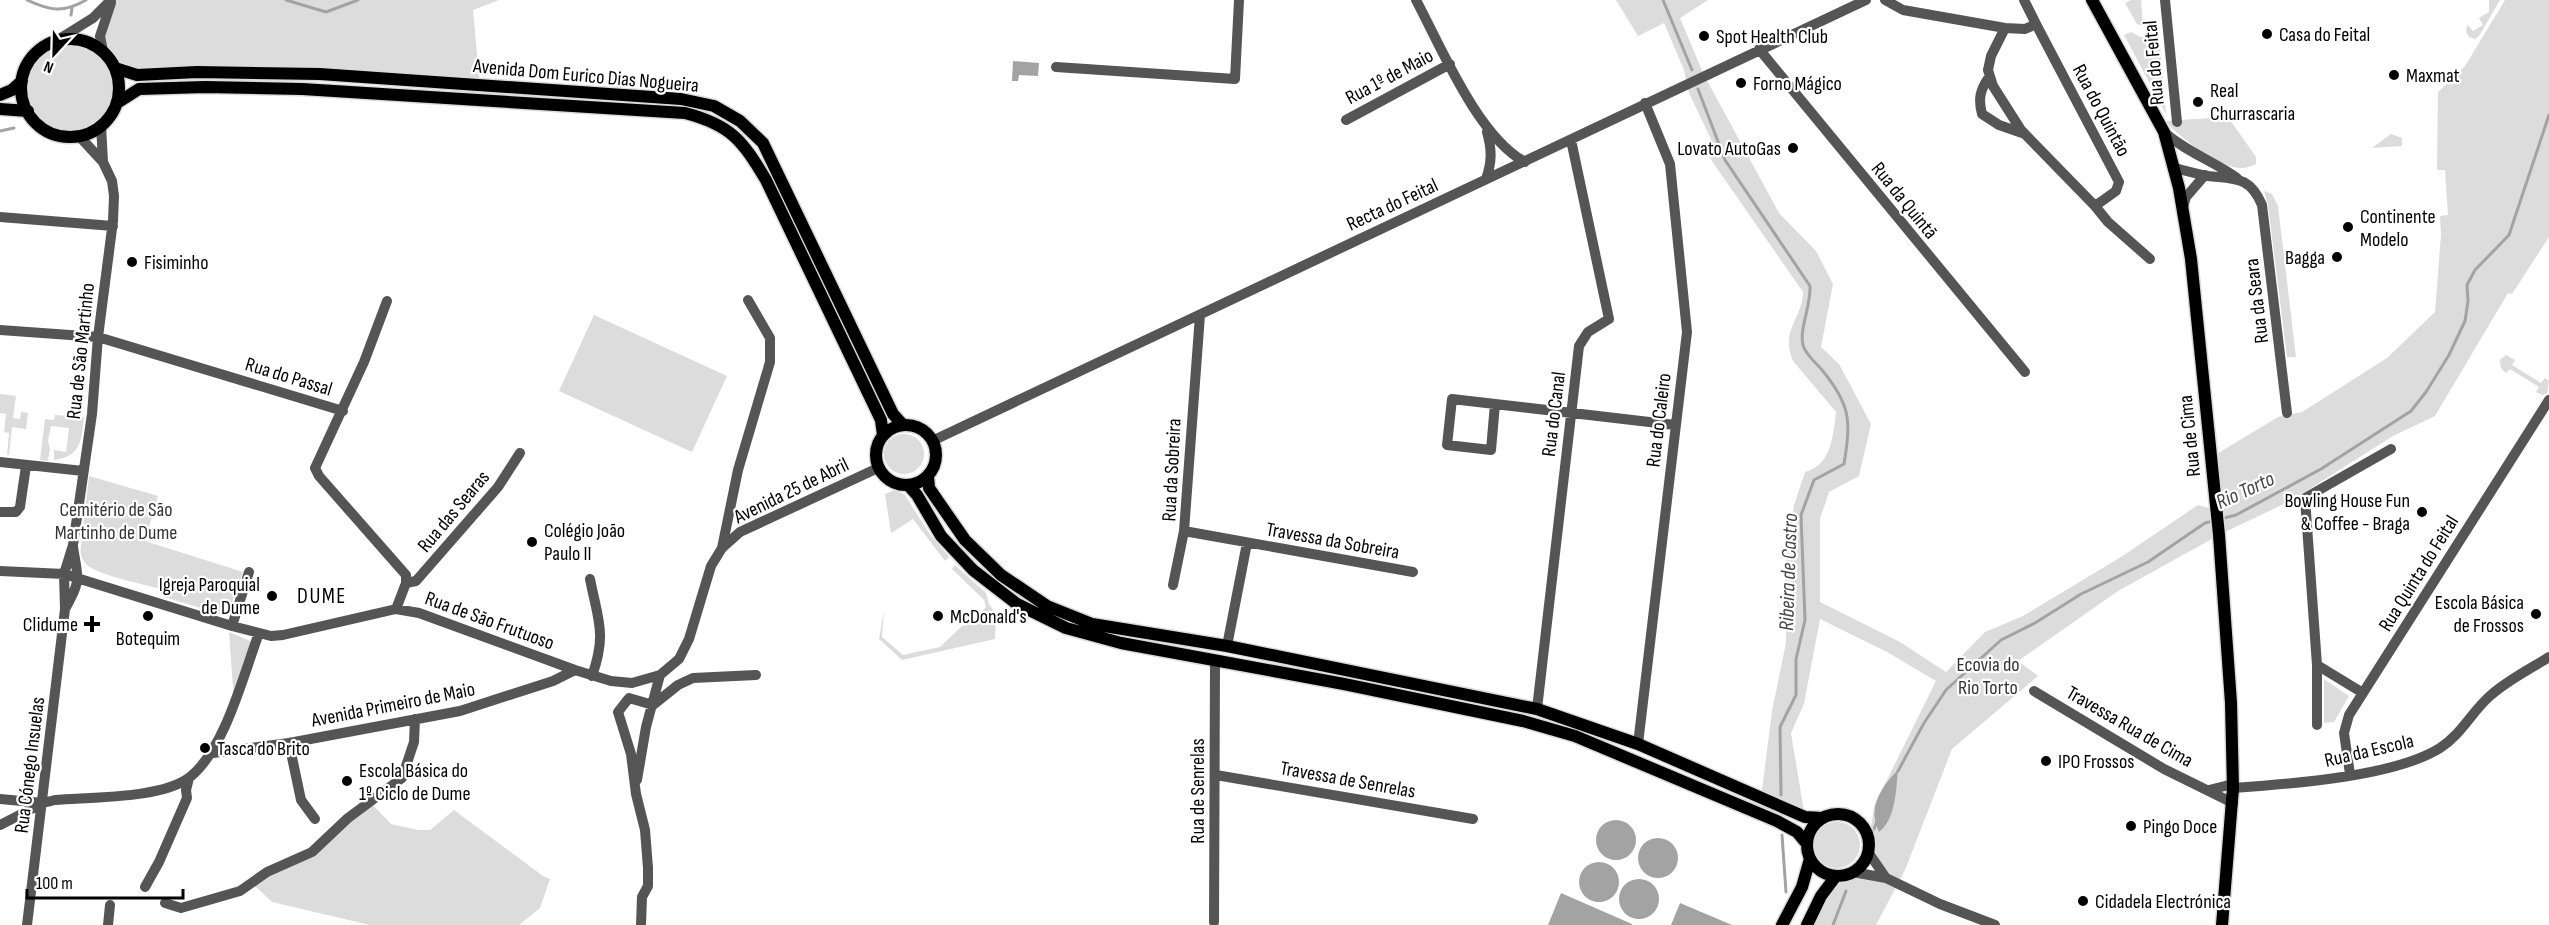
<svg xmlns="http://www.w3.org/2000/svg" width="2549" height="925" font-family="'Sofia Sans Condensed',sans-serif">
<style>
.green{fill:#dcdcdc}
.water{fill:#a3a3a3}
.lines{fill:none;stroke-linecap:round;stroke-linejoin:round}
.stream{stroke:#a3a3a3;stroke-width:3}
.major-casing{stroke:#dbdbdb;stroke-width:15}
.minor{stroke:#555;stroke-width:10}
.major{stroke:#000;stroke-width:12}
.poi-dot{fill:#000;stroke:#fff;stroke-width:2}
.labels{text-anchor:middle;stroke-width:4.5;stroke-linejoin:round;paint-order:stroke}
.poi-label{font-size:20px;fill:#000;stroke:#fff;text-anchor:start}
.street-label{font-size:20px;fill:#000;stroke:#fff}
.park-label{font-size:20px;fill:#333;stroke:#fff}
.water-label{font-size:21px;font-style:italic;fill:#444;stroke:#fff}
.quarter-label{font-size:22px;letter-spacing:1.5px;fill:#000;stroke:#fff}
</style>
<rect width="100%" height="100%" fill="#fff"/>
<path class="green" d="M113 0H499L473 10 480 86 115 68 103 51 104 22Z
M1616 0H1708L1680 18 1704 75 1779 213 1816 251 1833 284 1821 347 1839 364 1871 424 1859 476 1829 492 1820 519V602L1900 642 1946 672 1985 632 2023 616 2121 557 2198 505 2216 510 2210 458 2278 417 2302 412 2387 358 2435 312 2441 235 2440 216 2448 215 2445 170H2437L2438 92 2465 66 2505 0H2549V237L2512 294 2508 293 2435 416 2393 436 2292 500 2219 535 2118 591 2018 661 2038 676 1952 749 1905 870 1876 925H1807L1836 876 1853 872 1877 875 1868 852 1874 806 1936 681 1887 652 1820 619 1804 704 1791 733 1805 817 1761 798 1772 711 1786 643 1785 569 1794 505 1805 472C1832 465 1833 435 1836 412L1793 361C1780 330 1802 320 1803 292L1707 154 1715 148 1689 93 1684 70 1664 23 1638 36Z
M2131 0H2141L2143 26 2137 24 2125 3Z
M2489 0H2500L2479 36 2475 39 2469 37C2466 33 2465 29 2468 25L2473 31 2483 25 2479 18 2489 12Z
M2131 32 2140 37 2159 35 2166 114 2124 35Z
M27 88a43 43 0 1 1 86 0a43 43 0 1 1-86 0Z
M2228 117 2256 157V164C2252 166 2246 168 2242 168 2221 169 2179 137 2165 121Z
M2391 134 2402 138V146L2372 148Z
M2264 191 2272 194 2278 206 2296 357H2287L2268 205Z
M594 315 727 376 692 452 559 391Z
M2506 355 2515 360 2512 365 2541 383 2545 378 2549 381 2547 393 2542 395 2536 392 2539 387 2510 369 2506 373C2501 369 2500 367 2500 360Z
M0 394 16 396 13 418 20 419 21 412 28 413 26 429 12 427 9 455H7L9 433 4 432 6 414 0 413Z
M55 415 84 417C82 439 81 457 54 460V450L66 452 69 428 51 426 48 441 50 449 48 461 40 460 45 419 54 420Z
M884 454a20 20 0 1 1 40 0a20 20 0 1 1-40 0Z
M89 476 158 496 145 541 243 572 227 616 164 597 165 590C147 585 102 576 88 566 81 560 80 553 81 545Z
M895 490 905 495 929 533 949 557 945 561 913 519 891 533 885 494Z
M955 565 986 593 989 604 996 614 995 639 902 660 879 639 884 610 882 637 903 655 940 647 962 626 971 624 986 607 984 600 952 569Z
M229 632 255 643 234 700Z
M2324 679 2349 696 2334 722 2324 723Z
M373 805 391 824 418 830H430L454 810 543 876 550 879 540 908 519 925H370L272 902 253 884 303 859 350 821Z
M1814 845a23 23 0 1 1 46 0a23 23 0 1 1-46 0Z"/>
<path class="water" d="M1013 61 1039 63 1038 76 1019 75 1018 81H1012Z
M1898 770C1896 789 1896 819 1879 832 1867 808 1881 787 1898 770Z
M1596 840a20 20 0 1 1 40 0a20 20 0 1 1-40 0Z
M1638 858a20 20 0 1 1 40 0a20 20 0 1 1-40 0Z
M1579 882a20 20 0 1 1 40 0a20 20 0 1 1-40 0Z
M1619 899a20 20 0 1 1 40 0a20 20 0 1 1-40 0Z
M1561 893 1632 924V925H1548Z
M1680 903 1732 925H1671Z"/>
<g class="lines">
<path class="stream" d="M27 0C50 11 64 13 86 0
M286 0 326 12 358 0
M1663 0 1692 70
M71 15 72 8
M1698 89 1725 160 1810 286C1811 306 1799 329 1803 345 1805 354 1816 363 1822 370 1851 405 1851 421 1844 464L1814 480 1801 515 1805 620 1796 659V695L1780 727 1781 795
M0 131 14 128
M2220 519 2236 515 2321 469 2411 411 2426 392 2449 355 2465 321 2468 301 2467 285 2475 270 2509 235 2549 115
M1898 771 1924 723 1946 690 2001 640 2035 623 2081 594 2148 562 2205 523 2214 521
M1874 829 1877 821
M1782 835 1786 892
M1833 925 1846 891"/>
<defs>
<path id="major" d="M2092 0 2164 132 2179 188 2191 259 2219 535 2231 703 2233 788 2222 925
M21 88a49 49 0 1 1 98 0a49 49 0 1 1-98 0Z
M115 68 137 75 197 72 320 74 681 99 714 106 740 121 763 143 893 414 903 425
M0 95 12 90 22 81
M117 103 139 89 205 87 302 89 685 113C731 125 742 140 766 180L881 420 883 435
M0 109 28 111
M876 455a30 30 0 1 1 60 0a30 30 0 1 1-60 0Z
M928 476 929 488 965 540 1001 575 1047 606 1092 624 1227 646 1537 709 1638 744 1805 817 1823 818
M908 485 917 495 941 536 973 570 1017 604 1066 628 1121 643 1344 684 1523 721 1575 736 1777 821 1797 832 1807 844
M1807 845a31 31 0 1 1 62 0a31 31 0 1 1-62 0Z
M1782 925 1802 887 1810 859
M1807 925 1821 896 1836 876"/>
</defs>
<use href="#major" class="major-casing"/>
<path class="minor" d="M1416 0C1441 47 1478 137 1525 162
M1885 0 1903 10 2005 28 2025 29 2036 24 2024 0
M2165 0 2177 122
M2005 28 1991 56 1988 70 1993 86 2021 130 2095 206 2116 191 2119 182 2036 24
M56 41 93 18 111 0
M1759 49 2025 372
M103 51 100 36 111 3
M1056 67 1235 79 1239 0
M1989 77C1980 90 1978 99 1982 114L1999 125 2025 134
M1346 120 1450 64
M2164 132C2186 152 2214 161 2237 178
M79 136 103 162
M2175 168C2186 171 2197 174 2208 176 2235 179 2250 176 2262 205L2287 413
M1486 179C1492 162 1492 150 1487 132
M2095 206 2108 222 2150 259
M2183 207 2186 197 2205 175
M0 217 113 226
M387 301 364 362 315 468 319 476 406 575V583L396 609
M1200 315 1184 531 1413 572
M0 330 98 337 343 411
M1495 404 1491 450 1447 445 1452 399 1675 425
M932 441 1866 0
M0 462 83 471
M0 512H16L20 507 26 466
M722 548 738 470 770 362V338L748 300
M0 571 64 574 232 626 271 636 283 635 396 609 419 613 575 670 611 681 632 683 660 675 679 659 689 639 711 566 722 548 740 532 878 468
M590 579C598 620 607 634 592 676
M406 583 416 581 498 487 520 453
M1173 585 1184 531
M65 609C82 579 78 579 73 547
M232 626 249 572
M1227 646 1247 543
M2317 665V725
M2034 691 2164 769 2233 803
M2363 693 2317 665 2305 498 2391 449
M1537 709 1579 346 1588 332 1609 319 1571 140
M289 743 301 800 315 819
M1638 744 1687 332 1670 164 1645 103
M213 753 289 743 460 711 553 681 575 670
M2350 774 2344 733 2349 715 2549 400
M1216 775 1473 819
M637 780 646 727 660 675
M2233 788C2289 784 2394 777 2440 748 2462 734 2472 711 2491 695 2508 680 2530 669 2549 657
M2209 790 2233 784
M0 799 43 803
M0 825 43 803 55 800C90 797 162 799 190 777 225 749 243 676 259 633
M1868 852 1886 878
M1853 872 1886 878 1940 904 1995 925
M145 887 159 862 187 798 186 790 189 778
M165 903 181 908 240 891 267 872 312 852 348 818 402 778 414 742 415 719
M1214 922 1215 661
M27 925 65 609 64 574 73 545 92 414 98 337 113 221 114 196 112 181 103 162 101 125
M108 925 110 905
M641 925 642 897 648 886V868L645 830 636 794 631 754 618 712 629 698 653 705 678 685 693 678 756 675"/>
<use href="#major" class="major"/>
</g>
<g class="poi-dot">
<circle cx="2267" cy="34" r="6"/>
<circle cx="1704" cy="36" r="6"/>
<circle cx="2394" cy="75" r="6"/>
<circle cx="1741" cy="83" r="6"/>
<circle cx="2198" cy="102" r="6"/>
<circle cx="1793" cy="148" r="6"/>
<circle cx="2348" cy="227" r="6"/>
<circle cx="2337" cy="257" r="6"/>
<circle cx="132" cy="262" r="6"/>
<circle cx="2422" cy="512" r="6"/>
<circle cx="532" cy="542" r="6"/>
<circle cx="272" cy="596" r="6"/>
<circle cx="2536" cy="614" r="6"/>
<circle cx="148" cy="616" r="6"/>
<circle cx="938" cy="616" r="6"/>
<path d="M89 615h6v6h6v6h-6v6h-6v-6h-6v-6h6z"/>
<circle cx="205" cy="748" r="6"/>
<circle cx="2046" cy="761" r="6"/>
<circle cx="347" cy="781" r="6"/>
<circle cx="2131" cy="826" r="6"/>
<circle cx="2083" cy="901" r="6"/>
</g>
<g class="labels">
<g class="poi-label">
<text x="2279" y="41">Casa do Feital</text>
<text x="1716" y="43">Spot Health Club</text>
<text x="2406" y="82">Maxmat</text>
<text x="1753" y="90">Forno Mágico</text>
<text x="2210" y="97">Real<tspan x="2210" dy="23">Churrascaria</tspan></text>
<text x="1781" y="155" text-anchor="end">Lovato AutoGas</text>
<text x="2360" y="223">Continente<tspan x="2360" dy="23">Modelo</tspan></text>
<text x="2325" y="264" text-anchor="end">Bagga</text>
<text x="144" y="269">Fisiminho</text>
<text x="2410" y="507" text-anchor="end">Bowling House Fun<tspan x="2410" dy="23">&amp; Coffee - Braga</tspan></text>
<text x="544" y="537">Colégio João<tspan x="544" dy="23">Paulo II</tspan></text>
<text x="260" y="591" text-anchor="end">Igreja Paroquial<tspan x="260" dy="23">de Dume</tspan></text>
<text x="2524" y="609" text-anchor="end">Escola Básica<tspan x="2524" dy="23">de Frossos</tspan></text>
<text x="950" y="623">McDonald's</text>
<text x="78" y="631" text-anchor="end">Clidume</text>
<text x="148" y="645" text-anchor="middle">Botequim</text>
<text x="217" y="755">Tasca do Brito</text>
<text x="2058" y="768">IPO Frossos</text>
<text x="359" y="777">Escola Básica do<tspan x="359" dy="23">1º Ciclo de Dume</tspan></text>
<text x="2143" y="833">Pingo Doce</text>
<text x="2095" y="908">Cidadela Electrónica</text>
</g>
<g class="street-label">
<text transform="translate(2153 63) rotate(-95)" y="7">Rua do Feital</text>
<text transform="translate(586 75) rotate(5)" y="7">Avenida Dom Eurico Dias Nogueira</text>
<text transform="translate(1389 76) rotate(-28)" y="7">Rua 1º de Maio</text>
<text transform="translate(2102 110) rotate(62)" y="7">Rua do Quintão</text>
<text transform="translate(1905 200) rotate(51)" y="7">Rua da Quintã</text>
<text transform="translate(1392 204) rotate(-25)" y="7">Recta do Feital</text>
<text transform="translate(2256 301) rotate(-97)" y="7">Rua da Seara</text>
<text transform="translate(80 351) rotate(-84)" y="7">Rua de São Martinho</text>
<text transform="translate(289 376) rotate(17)" y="7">Rua do Passal</text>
<text transform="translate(1553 414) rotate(-83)" y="7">Rua do Canal</text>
<text transform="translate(1658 420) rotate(-83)" y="7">Rua do Caleiro</text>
<text transform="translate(2189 436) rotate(-96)" y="7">Rua de Cima</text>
<text transform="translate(1171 470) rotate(-87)" y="7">Rua da Sobreira</text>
<text transform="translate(791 490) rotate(-26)" y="7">Avenida 25 de Abril</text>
<text transform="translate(453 511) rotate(-50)" y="7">Rua das Searas</text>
<text transform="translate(1333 540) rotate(10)" y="7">Travessa da Sobreira</text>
<text transform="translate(2418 573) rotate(-58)" y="7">Rua Quinta do Feital</text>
<text transform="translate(490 620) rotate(20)" y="7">Rua de São Frutuoso</text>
<text transform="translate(393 704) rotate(-11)" y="7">Avenida Primeiro de Maio</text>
<text transform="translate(2130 726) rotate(30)" y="7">Travessa Rua de Cima</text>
<text transform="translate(2369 750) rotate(-13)" y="7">Rua da Escola</text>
<text transform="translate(29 765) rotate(-83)" y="7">Rua Cónego Insuelas</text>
<text transform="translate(1348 779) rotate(10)" y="7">Travessa de Senrelas</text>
<text transform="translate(1197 791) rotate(-90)" y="7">Rua de Senrelas</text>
</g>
<g class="park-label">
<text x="116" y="516">Cemitério de São<tspan x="116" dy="23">Martinho de Dume</tspan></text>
<text x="1988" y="671">Ecovia do<tspan x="1988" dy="23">Rio Torto</tspan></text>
</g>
<g class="water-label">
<text transform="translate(2245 490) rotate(-25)" y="7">Rio Torto</text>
<text transform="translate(1788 572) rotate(-88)" y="7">Ribeira de Castro</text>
</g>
<g class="quarter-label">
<text x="322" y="603">DUME</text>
</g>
</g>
<g transform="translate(54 54) rotate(202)" stroke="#ffffff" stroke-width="4.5" paint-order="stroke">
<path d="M0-4.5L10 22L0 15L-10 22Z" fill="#000000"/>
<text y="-9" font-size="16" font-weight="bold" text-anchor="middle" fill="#000000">N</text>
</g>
<path d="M27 889v9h156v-9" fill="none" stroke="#000000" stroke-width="3"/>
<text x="36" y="889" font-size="18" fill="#000000" stroke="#ffffff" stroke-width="4.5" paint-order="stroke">100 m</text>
</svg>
